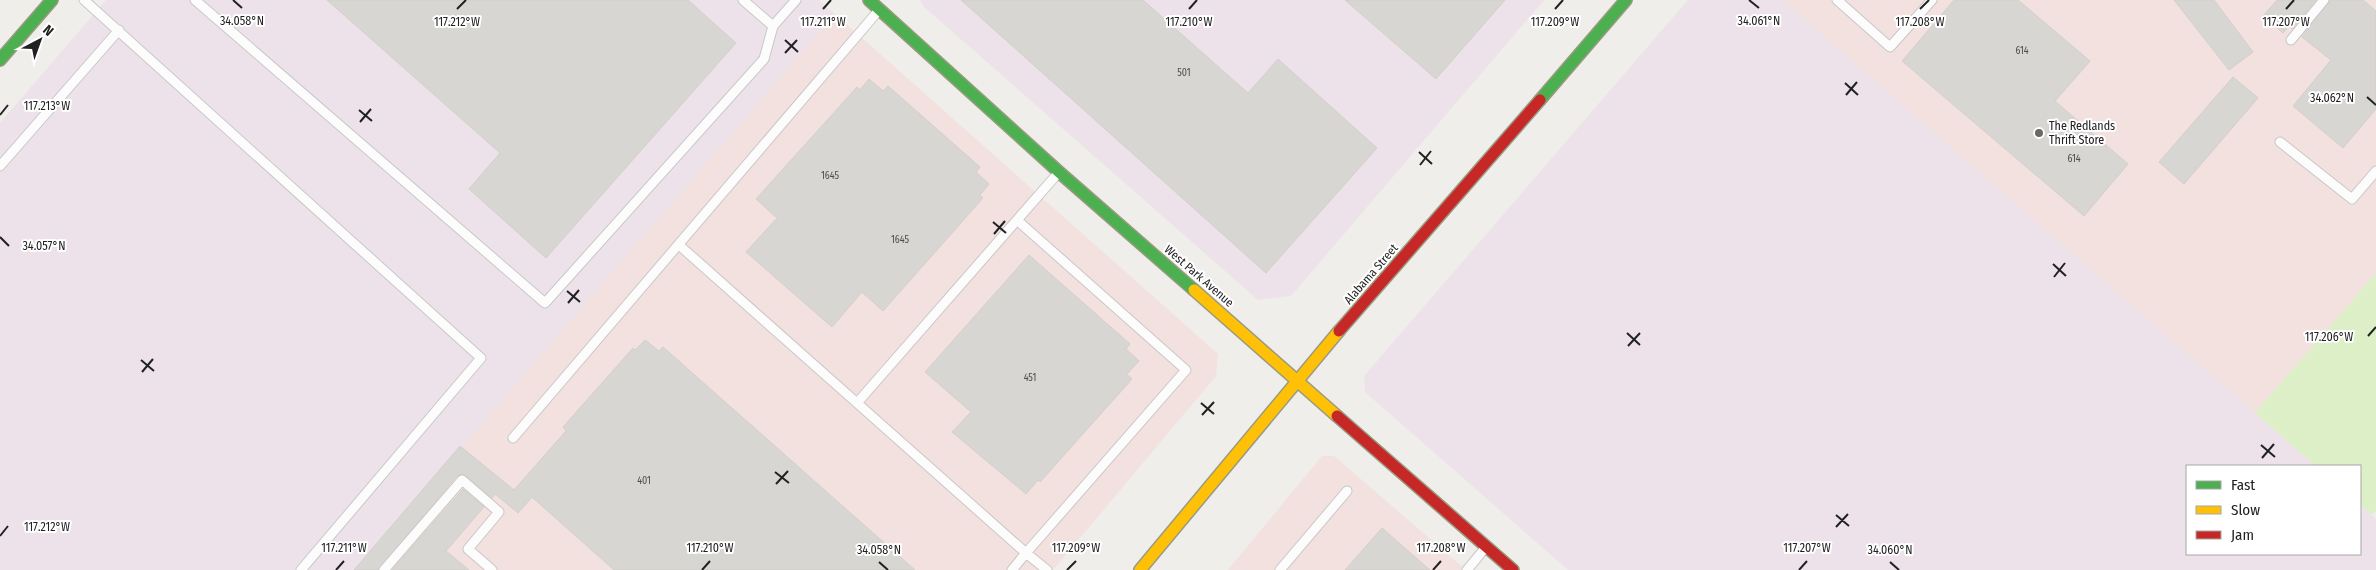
<svg xmlns="http://www.w3.org/2000/svg" width="2376" height="570" font-family="'Fira Sans Condensed',sans-serif">
<style>
.commercial{fill:#f2e1de}
.industrial{fill:#ede2e9}
.grass{fill:#dcefc6}
.building{fill:#d8d6d2;stroke:#d3cfcb}
.lines{fill:none;stroke-linecap:round;stroke-linejoin:round}
.lane-casing{stroke:#c8c8c6;stroke-width:11}
.fast-casing{stroke:#999a80;stroke-width:14}
.slow-casing{stroke:#999a80;stroke-width:14}
.jam-casing{stroke:#999a80;stroke-width:14}
.lane{stroke:#fdfcfc;stroke-width:9}
.fast{stroke:#4caf50;stroke-width:11}
.slow{stroke:#ffc107;stroke-width:11}
.jam{stroke:#c62828;stroke-width:11}
.ticks{fill:none;stroke:#212121;stroke-width:2}
.poi-dot{fill:#696967;stroke:#fff;stroke-width:2}
.labels{text-anchor:middle;stroke-width:4;stroke-linejoin:round;paint-order:stroke}
.number-label{font-size:10px;fill:#4f4e4d}
.poi-label{font-size:12px;fill:#212121;stroke:#fff;text-anchor:start}
.street-label{font-size:12px;fill:#212121;stroke:#fff}
.ticks-label{font-size:12px;text-anchor:middle;fill:#212121;stroke:#fff;stroke-width:4;stroke-linejoin:round;paint-order:stroke}
</style>
<rect width="100%" height="100%" fill="#efeeea"/>
<path class="commercial" d="M1782 0H2376V273L2255 413Z
M835 14 1218 354 1216 376 1053 570H356Z
M1322 456H1334L1466 570H1228Z"/>
<path class="industrial" d="M106 0H819L835 14 356 570H0V123Z
M920 0H1544L1291 296 1258 300 923 6Z
M1688 0H1782L2316 466H2187V554H2360V504L2376 519V570H1568L1365 392 1364 376Z"/>
<path class="grass" d="M2376 273V511L2372 515 2360 504V466H2316L2255 413Z"/>
<path class="building" d="M327 0H688L736 43 546 258 469 189 500 153Z
M961 0H1143L1248 93 1278 59 1377 148 1266 273Z
M1345 0H1505L1436 79Z
M1954 0H2018L2090 61 2055 101 2128 164 2084 216 1902 61Z
M2174 0H2214L2253 52 2229 70Z
M2277 0H2316L2292 29 2289 26 2283 33 2263 16Z
M2330 0H2363L2376 11V109L2343 148 2293 106 2331 60 2302 37Z
M2233 77 2258 98 2184 184 2159 162Z
M869 79 883 91 888 86 980 167 976 172 989 184 980 195 983 198 883 311 862 292 832 327 746 252 777 218 756 199 857 87 860 90Z
M1029 255 1130 344 1126 349 1139 361 1127 374 1132 379 1040 482 1038 480 1026 494 952 432 971 412 925 372Z
M645 340 659 351 663 347 915 570H614L532 497 518 513 495 494 492 498 463 474 457 476 378 570H354L460 446 514 490 566 431 563 427 633 348 635 350Z
M463 489 484 507 446 551 469 570H392Z
M1382 528 1430 570H1345Z"/>
<g class="lines">
<defs>
<path id="lane" d="M84 0 481 358 301 570
M195 0 545 303 764 59 773 26
M743 0 773 26 796 0
M1837 0 1890 47 1932 0
M2291 40 2324 0
M2280 142 2352 199 2376 171
M0 166 119 30
M1017 220 1186 370 1026 553 857 403 1059 172
M679 245 857 403
M513 438 879 10
M384 570 462 480 499 512 468 549 492 570
M1012 570 1026 553 1047 570
M1280 570 1347 491
M1467 570 1486 547"/>
<path id="fast" d="M869 0 1059 172 1194 290
M0 60 52 0
M1540 100 1626 0"/>
<path id="slow" d="M1194 290 1337 416
M1140 570 1339 331"/>
<path id="jam" d="M1339 331 1540 100
M1337 416 1513 570"/>
</defs>
<use href="#lane" class="lane-casing"/>
<use href="#fast" class="fast-casing"/>
<use href="#slow" class="slow-casing"/>
<use href="#jam" class="jam-casing"/>
<use href="#lane" class="lane"/>
<use href="#fast" class="fast"/>
<use href="#slow" class="slow"/>
<use href="#jam" class="jam"/>
</g>
<path class="ticks" d="M233 0 242 8M1749 0 1759 8M457 9 466 0M823 9 831 0M1189 9 1197 0M1555 9 1563 0M1920 9 1929 0M2286 9 2294 0M785 40 798 52M785 53 797 40M1845 83 1858 95M1846 95 1857 82M2367 97 2376 105M359 110 372 121M0 115 8 105M360 122 371 109M1419 152 1432 164M1420 165 1431 151M993 222 1006 233M994 234 1005 221M0 237 9 246M2053 264 2066 276M2054 277 2065 263M567 291 580 302M568 303 579 290M1627 333 1640 345M2368 336 2376 327M1628 346 1640 333M141 360 154 371M142 372 153 359M1201 403 1214 414M1202 415 1214 402M2261 445 2275 457M2262 458 2274 444M775 472 789 483M776 484 788 471M1836 515 1849 526M1836 527 1848 514M0 536 8 526M879 562 888 570M1890 562 1899 570M336 570 344 561M702 570 710 561M1067 570 1076 561M1433 570 1441 561M1799 570 1807 561"/>
<circle class="poi-dot" cx="2039" cy="133" r="5"/>
<g class="labels">
<g class="number-label">
<text x="2022" y="54">614</text>
<text x="1184" y="76">501</text>
<text x="2074" y="162">614</text>
<text x="830" y="179">1645</text>
<text x="900" y="243">1645</text>
<text x="1030" y="381">451</text>
<text x="644" y="484">401</text>
</g>
<g class="poi-label">
<text x="2049" y="130">The Redlands<tspan x="2049" dy="14">Thrift Store</tspan></text>
</g>
<g class="street-label">
<text transform="translate(1371 274) rotate(-49)" y="4">Alabama Street</text>
<text transform="translate(1199 276) rotate(41)" y="4">West Park Avenue</text>
</g>
</g>
<g class="ticks-label">
<text x="242" y="25">34.058°N</text>
<text x="1759" y="25">34.061°N</text>
<text x="457" y="26">117.212°W</text>
<text x="823" y="26">117.211°W</text>
<text x="1189" y="26">117.210°W</text>
<text x="1555" y="26">117.209°W</text>
<text x="1920" y="26">117.208°W</text>
<text x="2286" y="26">117.207°W</text>
<text x="2332" y="102">34.062°N</text>
<text x="47" y="110">117.213°W</text>
<text x="44" y="250">34.057°N</text>
<text x="2329" y="341">117.206°W</text>
<text x="47" y="531">117.212°W</text>
<text x="344" y="552">117.211°W</text>
<text x="710" y="552">117.210°W</text>
<text x="1076" y="552">117.209°W</text>
<text x="1441" y="552">117.208°W</text>
<text x="1807" y="552">117.207°W</text>
<text x="879" y="554">34.058°N</text>
<text x="1890" y="554">34.060°N</text>
</g>
<rect x="2186" y="465" width="175" height="90" fill="#ffffff" stroke="#a6a6a6"/>
<rect x="2196" y="481" width="25" height="8" fill="#4caf50" stroke="#a6a6a6"/>
<text x="2231" y="490" font-size="15" fill="#212121">Fast</text>
<rect x="2196" y="506" width="25" height="8" fill="#ffc107" stroke="#a6a6a6"/>
<text x="2231" y="515" font-size="15" fill="#212121">Slow</text>
<rect x="2196" y="531" width="25" height="8" fill="#c62828" stroke="#a6a6a6"/>
<text x="2231" y="540" font-size="15" fill="#212121">Jam</text>
<g transform="translate(40 40) rotate(41)" stroke="#ffffff" stroke-width="4" paint-order="stroke">
<path d="M0-4L9 19L0 12L-9 19Z" fill="#212121"/>
<text y="-8" font-size="14" font-weight="bold" text-anchor="middle" fill="#212121">N</text>
</g>
</svg>
